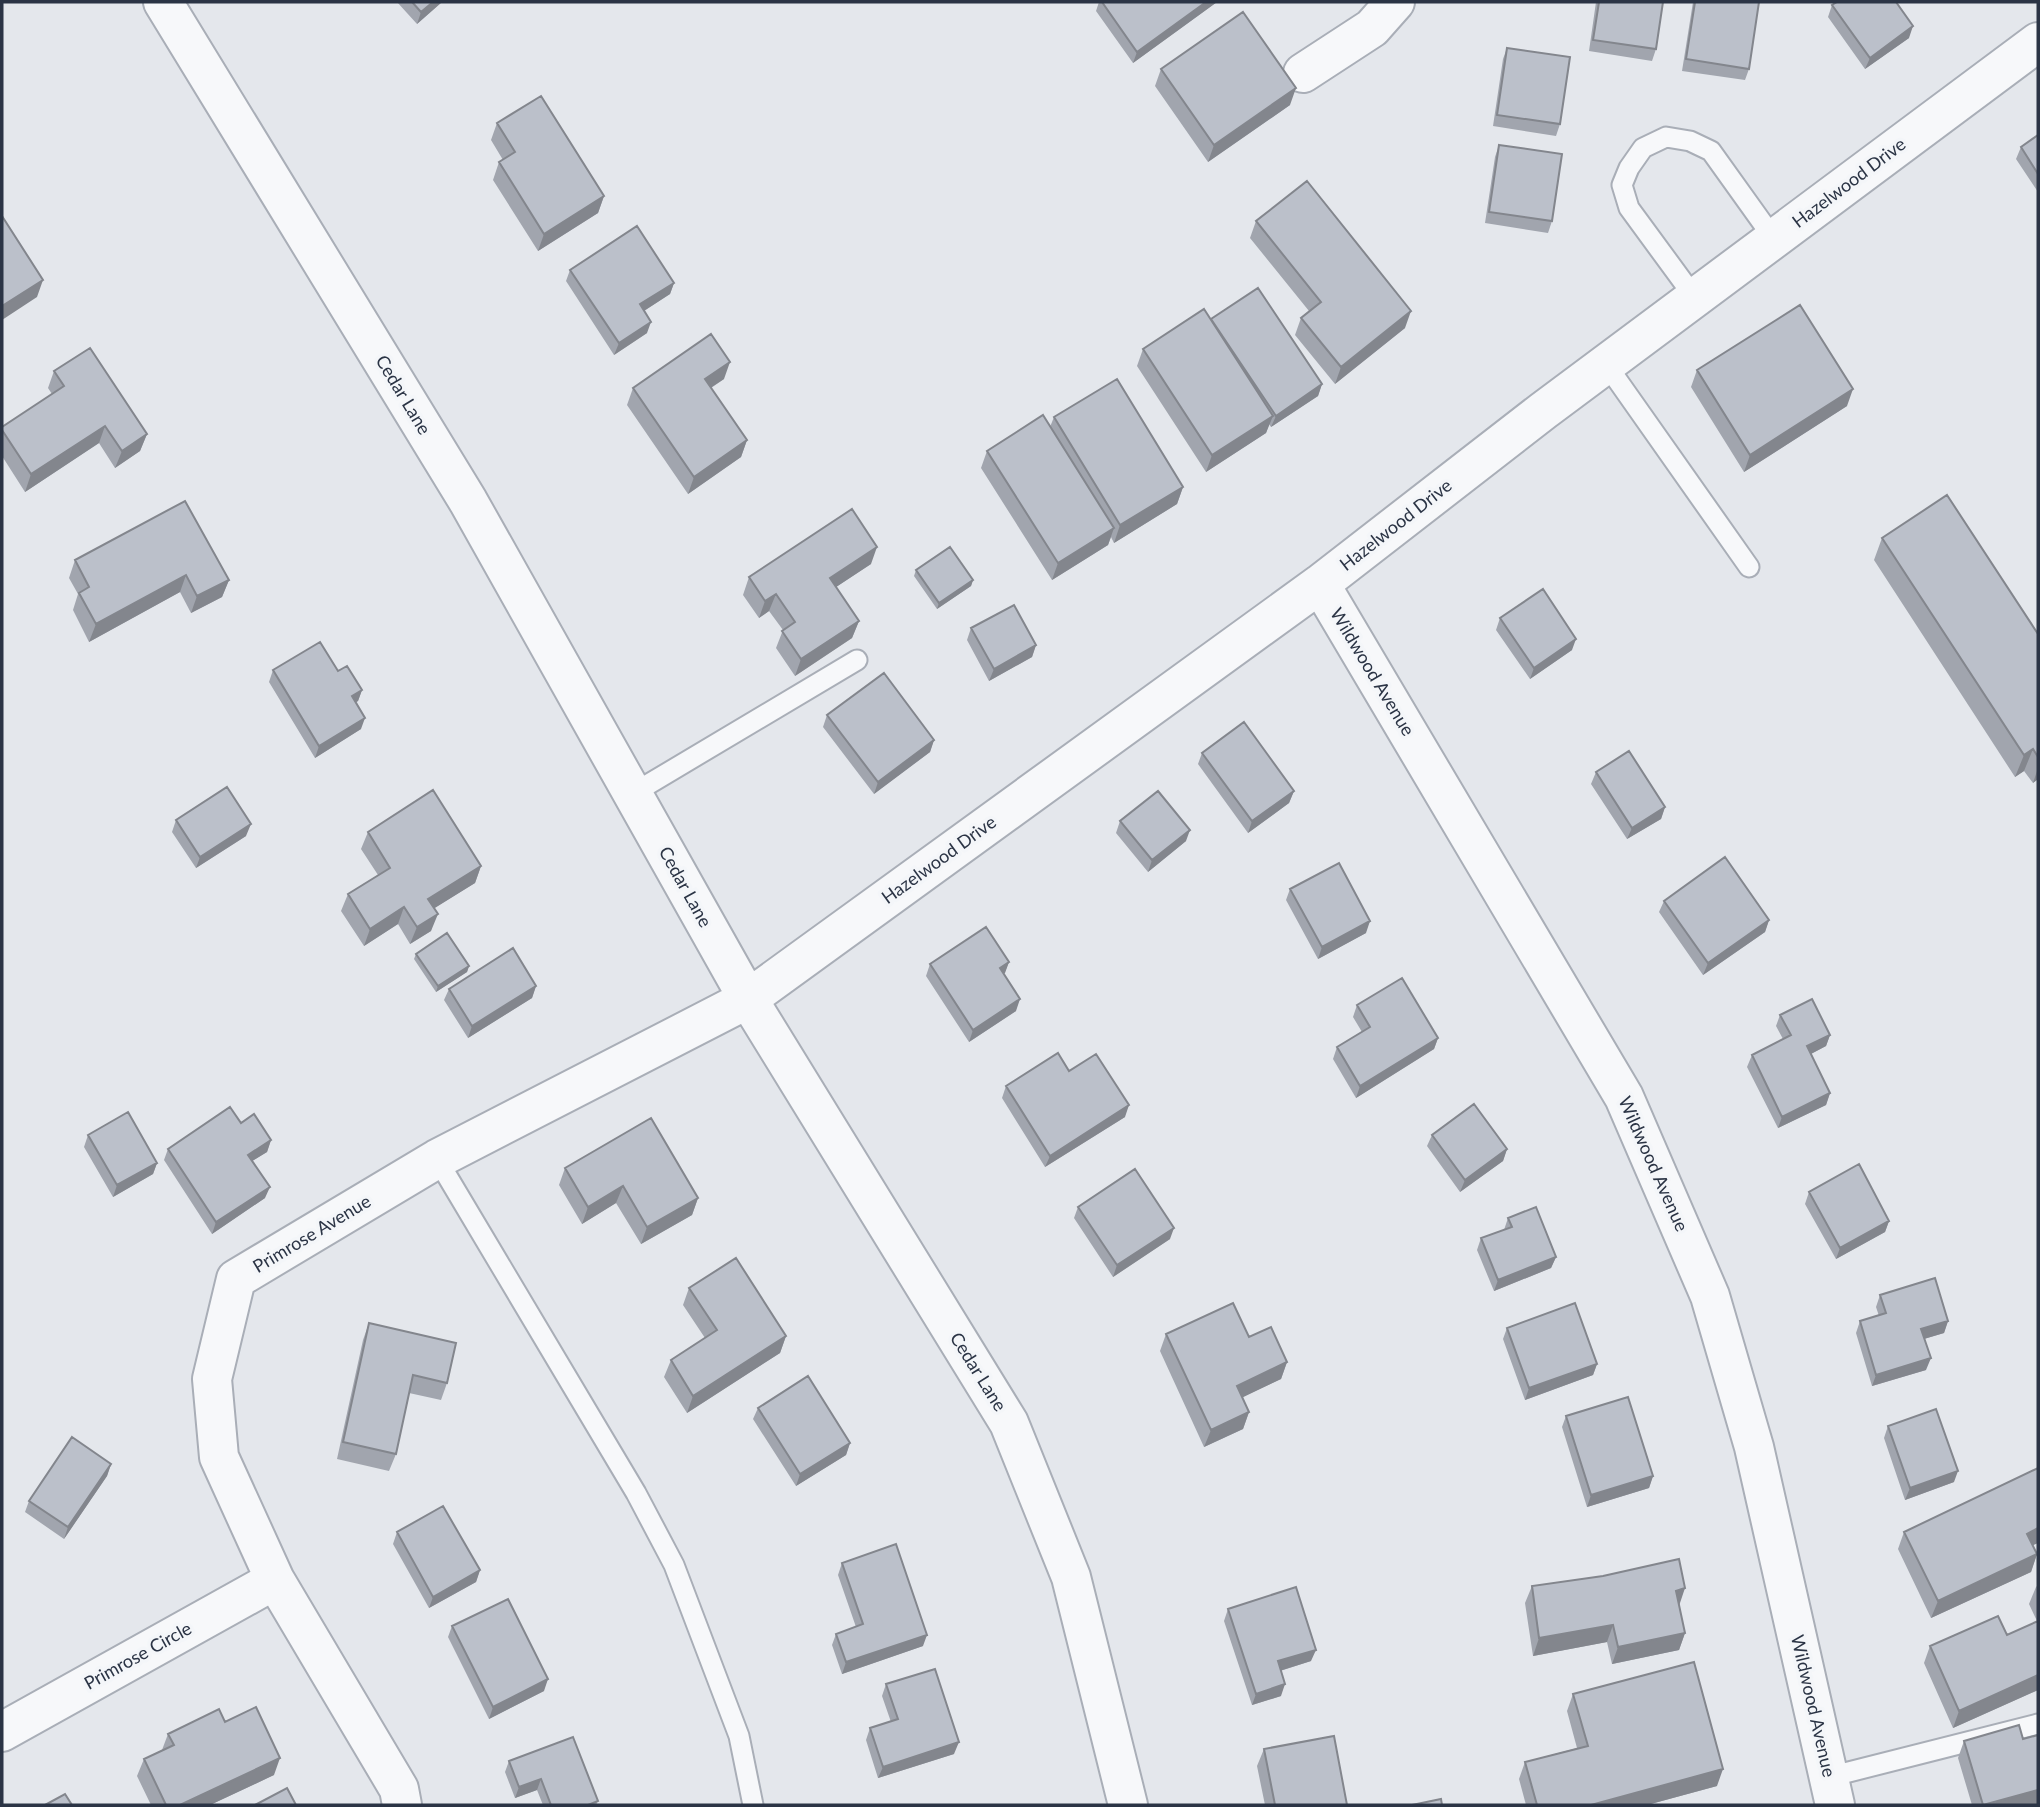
<svg xmlns="http://www.w3.org/2000/svg" width="2040" height="1807" font-family="Lato,sans-serif">
<style>
.lines{fill:none;stroke-linecap:round;stroke-linejoin:round}
.lane-casing{stroke:#a9aeb7;stroke-width:23}
.street-casing{stroke:#a9aeb7;stroke-width:42}
.lane{stroke:#f7f8fa;stroke-width:19}
.street{stroke:#f7f8fa;stroke-width:38}
.wall{fill:#a1a5ae}
.shaded-wall{fill:#83868d}
.building{fill:#bbc0ca;stroke:#83868d;stroke-width:2}
.labels{text-anchor:middle;stroke-width:7;stroke-linejoin:round;paint-order:stroke}
.street-label{font-size:18px;fill:#2b3445;stroke:#f4f6f9}
</style>
<rect width="100%" height="100%" fill="#e4e7ec"/>
<g class="lines">
<defs>
<path id="lane" d="M1695 298 1629 208 1622 185 1629 168 1643 148 1666 137 1690 141 1711 151 1774 239
M1606 364 1749 567
M632 794 857 660
M437 1159 636 1493 674 1565 739 1736 753 1805
M1829 1777 2038 1724"/>
<path id="street" d="M163 2 468 501 748 999 1009 1423 1071 1577 1128 1805
M1303 73 1372 28 1395 2
M1320 584 1624 1097 1710 1296 1754 1447 1835 1805
M2 1732 275 1580
M402 1805 399 1789 275 1580 219 1457 212 1379 236 1279 437 1159 748 999 1320 584 1543 411 2038 42"/>
</defs>
<use href="#lane" class="lane-casing"/>
<use href="#street" class="street-casing"/>
<use href="#lane" class="lane"/>
<use href="#street" class="street"/>
</g>
<path class="wall" d="M397 2H442L417 24Z
M1099 2H1217L1133 63 1096 11Z
M1596 2H1663L1656 49 1652 61 1589 51Z
M1693 2H1759L1749 69 1745 80 1682 71Z
M1832 5 1909 38 1865 69 1828 17Z
M1507 48 1560 124 1556 136 1493 126 1503 59Z
M1161 69 1290 105 1208 162 1155 86Z
M497 123 604 196 598 213 538 251 493 180 499 162 503 160 491 140Z
M2038 135V192L2016 159 2021 147Z
M1499 145 1552 221 1548 233 1485 223 1495 157Z
M1256 221 1405 328 1335 384 1295 335 1301 318 1309 311 1250 238Z
M570 270 674 283 670 294 644 311 647 333 614 355 566 281Z
M1211 319 1322 384 1318 396 1271 427 1269 424 1266 433 1206 472 1137 366 1143 349 1211 320Z
M1697 370 1847 406 1744 472 1691 387Z
M54 371 147 434 140 451 115 468 99 443 25 492 2 456V427L52 394 48 388Z
M724 379 711 388 747 440 741 457 688 494 627 405 633 388Z
M1054 417 1183 487 1177 504 1114 543 1111 537 1108 545 1052 580 981 468 987 451 1050 427Z
M1882 538 2038 634V779L2033 783 2024 771 2015 777 1874 560Z
M75 560 229 580 222 597 191 613 180 592 89 642 73 610 78 594 69 578Z
M871 564 836 587 859 621 852 638 795 676 776 648 783 630 769 611 759 618 743 595 749 577Z
M916 570 973 580 971 586 937 609 914 576Z
M1500 618 1572 650 1530 679 1496 630Z
M971 628 1036 645 1032 657 989 681 967 640Z
M273 670 338 671 362 690 358 701 356 702 361 729 315 758 269 682Z
M827 715 934 740 930 752 874 794 823 727Z
M1202 753 1294 791 1289 803 1248 833 1198 764Z
M1596 772 1665 807 1661 819 1627 839 1591 784Z
M176 820 246 836 196 868 172 832Z
M1120 821 1186 841 1148 872 1116 833Z
M368 832 481 866 475 883 434 908 431 931 410 944 398 924 364 946 341 911 348 894 378 875 361 849Z
M1290 889 1366 933 1318 959 1286 900Z
M1664 901 1769 920 1765 932 1703 975 1659 912Z
M416 954 469 966 467 972 436 992 414 959Z
M1009 962 1004 974 1016 1011 969 1042 926 976 930 964Z
M536 986 532 998 468 1038 444 1000 449 989Z
M1357 1005 1438 1038 1434 1049 1356 1098 1333 1059 1337 1047 1362 1032 1353 1017Z
M1780 1015 1830 1035 1826 1046 1811 1054 1830 1093 1826 1105 1778 1128 1747 1067 1752 1055 1783 1039 1776 1026Z
M1069 1071 1125 1117 1045 1167 1002 1098 1006 1086Z
M241 1123 271 1140 267 1152 252 1161 265 1198 212 1234 164 1160 168 1149Z
M88 1135 157 1163 153 1174 113 1197 84 1147Z
M1432 1135 1507 1149 1503 1161 1460 1192 1427 1146Z
M565 1168 698 1198 692 1215 641 1244 616 1203 582 1224 559 1185Z
M1809 1192 1889 1221 1885 1232 1836 1259 1805 1204Z
M1078 1207 1170 1239 1113 1277 1074 1218Z
M1508 1218 1556 1257 1551 1268 1494 1291 1477 1250 1481 1238 1504 1230Z
M689 1288 786 1336 780 1353 687 1413 664 1377 671 1360 705 1338 683 1305Z
M1880 1295 1948 1321 1944 1333 1924 1339 1926 1370 1872 1386 1856 1333 1860 1321 1879 1316 1876 1307Z
M369 1323 447 1383 441 1400 409 1393 396 1454 389 1471 337 1459 363 1340Z
M1507 1328 1597 1364 1593 1375 1525 1400 1503 1339Z
M1166 1334 1249 1337 1287 1362 1281 1379 1242 1397 1249 1412 1243 1429 1204 1447 1160 1351Z
M758 1408 850 1443 846 1455 796 1486 753 1419Z
M1566 1416 1653 1476 1649 1488 1587 1507 1562 1427Z
M1888 1426 1954 1482 1905 1500 1884 1438Z
M111 1464 107 1476 64 1539 25 1512 29 1501Z
M397 1532 480 1570 476 1582 429 1608 393 1544Z
M1904 1532 2033 1545 2037 1554 2031 1572 1931 1618 1898 1549Z
M842 1563 923 1646 842 1674 832 1645 836 1634 856 1627 838 1575Z
M2038 1585V1690L1953 1728 1924 1663 1930 1646 2007 1635 2037 1621 2029 1604 2036 1587Z
M1532 1586 1679 1606 1685 1633 1679 1650 1612 1664 1607 1642 1533 1656 1525 1603Z
M1228 1609 1311 1661 1280 1671 1281 1696 1252 1705 1224 1621Z
M452 1626 544 1691 489 1719 448 1637Z
M886 1684 954 1754 878 1778 866 1740 870 1728 891 1722 882 1696Z
M1573 1694 1717 1786 1647 1805H1526L1519 1779 1525 1762 1577 1748 1567 1711Z
M225 1722 274 1775 210 1805H151L137 1776 144 1759 162 1750 168 1734Z
M1964 1741 2038 1805H1972L1958 1758Z
M1264 1749 1347 1805H1265L1257 1766Z
M509 1761 598 1801 596 1805H543L537 1790 515 1798 505 1772Z"/>
<path class="shaded-wall" d="M433 2H442L417 24 421 12Z
M1206 2H1217L1133 63 1137 52Z
M1913 26 1909 38 1865 69 1870 58Z
M1296 88 1290 105 1208 162 1214 145Z
M604 196 598 213 538 251 544 234Z
M43 280 37 297 2 320V306Z
M674 283 670 294 636 316 640 304Z
M1411 311 1405 328 1335 384 1341 367Z
M651 322 647 333 614 355 619 343Z
M730 362 724 379 698 396 705 379Z
M1322 384 1318 396 1271 427 1276 416Z
M1853 389 1847 406 1744 472 1750 455Z
M1273 416 1266 433 1206 472 1212 455Z
M105 426 99 443 25 492 31 474Z
M147 434 140 451 115 468 122 451Z
M747 440 741 457 688 494 694 477Z
M1183 487 1177 504 1114 543 1120 525Z
M1114 528 1108 545 1052 580 1058 563Z
M877 547 871 564 824 595 830 578Z
M186 575 180 592 89 642 96 624Z
M229 580 222 597 191 613 197 596Z
M973 580 971 586 937 609 939 603Z
M776 594 769 611 759 618 765 601Z
M859 621 852 638 795 676 801 659Z
M1576 639 1572 650 1530 679 1534 668Z
M1036 645 1032 657 989 681 994 669Z
M362 690 358 701 348 707 352 696Z
M365 718 361 729 315 758 319 746Z
M934 740 930 752 874 794 878 782Z
M2033 749 2024 771 2015 777 2024 755Z
M2038 768V779L2033 783Z
M1294 791 1289 803 1248 833 1252 821Z
M1665 807 1661 819 1627 839 1632 828Z
M251 824 246 836 196 868 200 857Z
M1190 830 1186 841 1148 872 1152 860Z
M481 866 475 883 422 916 428 899Z
M404 907 398 924 364 946 370 929Z
M438 914 431 931 410 944 417 927Z
M1769 920 1765 932 1703 975 1708 963Z
M1370 921 1366 933 1318 959 1322 947Z
M1009 962 1005 973 995 979 1000 968Z
M469 966 467 972 436 992 438 986Z
M536 986 532 998 468 1038 472 1026Z
M1020 999 1016 1011 969 1042 973 1030Z
M1830 1035 1826 1046 1803 1058 1807 1046Z
M1438 1038 1434 1049 1356 1098 1360 1086Z
M1830 1093 1826 1105 1778 1128 1782 1117Z
M1129 1105 1125 1117 1045 1167 1050 1156Z
M271 1140 267 1152 244 1166 248 1155Z
M1507 1149 1503 1161 1460 1192 1465 1180Z
M157 1163 153 1174 113 1197 117 1185Z
M623 1186 616 1203 582 1224 588 1207Z
M270 1187 265 1198 212 1234 216 1222Z
M698 1198 692 1215 641 1244 647 1227Z
M1889 1221 1885 1232 1836 1259 1840 1248Z
M1174 1228 1170 1239 1113 1277 1117 1265Z
M1556 1257 1551 1268 1494 1291 1498 1280Z
M1948 1321 1944 1333 1917 1341 1921 1329Z
M786 1336 780 1353 687 1413 693 1396Z
M1931 1358 1926 1370 1872 1386 1876 1375Z
M1287 1362 1281 1379 1231 1403 1237 1386Z
M1597 1364 1593 1375 1525 1400 1529 1388Z
M1249 1412 1243 1429 1204 1447 1211 1430Z
M850 1443 846 1455 796 1486 800 1474Z
M111 1464 107 1476 64 1539 68 1527Z
M1958 1471 1954 1482 1905 1500 1910 1488Z
M1653 1476 1649 1488 1587 1507 1591 1495Z
M2038 1528V1543L2021 1551 2027 1534Z
M2037 1554 2031 1572 1931 1618 1938 1601Z
M480 1570 476 1582 429 1608 433 1597Z
M1685 1588 1679 1606 1676 1591Z
M1613 1625 1607 1642 1533 1656 1539 1638Z
M1685 1633 1679 1650 1612 1664 1618 1647Z
M927 1635 923 1646 842 1674 846 1662Z
M1316 1650 1311 1661 1273 1673 1278 1661Z
M2038 1675V1690L1953 1728 1959 1711Z
M548 1679 544 1691 489 1719 493 1707Z
M1285 1684 1281 1696 1252 1705 1256 1694Z
M959 1742 954 1754 878 1778 883 1767Z
M280 1758 274 1775 210 1805H180Z
M1723 1769 1717 1786 1647 1805H1591Z
M541 1779 537 1790 515 1798 519 1787Z
M2038 1790V1805H1986Z"/>
<path class="building" d="M412 2H433L421 12Z
M1102 2H1206L1137 52Z
M1599 2H1663L1656 49 1593 40Z
M1695 2H1759L1749 69 1686 59Z
M1837 2H1896L1913 26 1870 58 1832 5Z
M1243 12 1296 88 1214 145 1161 69Z
M1507 48 1570 57 1560 124 1497 115Z
M541 96 604 196 544 234 499 162 515 152 497 123Z
M2038 135V174L2021 147Z
M1499 145 1562 154 1552 221 1489 212Z
M1307 181 1411 311 1341 367 1301 318 1321 302 1256 221Z
M2 216 43 280 2 306Z
M637 226 674 283 640 304 651 322 619 343 570 270Z
M1258 288 1322 384 1276 416 1211 319Z
M1800 305 1853 389 1750 455 1697 370Z
M1204 309 1273 416 1212 455 1143 349Z
M711 334 730 362 705 379 747 440 694 477 633 388Z
M90 348 147 434 122 451 105 426 31 474 2 430V427L64 386 54 371Z
M1117 379 1183 487 1120 525 1054 417Z
M1043 415 1114 528 1058 563 987 451Z
M1947 495 2038 634V757L2033 749 2024 755 1882 538Z
M185 501 229 580 197 596 186 575 96 624 79 593 89 587 75 560Z
M852 509 877 547 830 578 859 621 801 659 782 631 795 622 776 594 765 601 749 577Z
M950 547 973 580 939 603 916 570Z
M1543 589 1576 639 1534 668 1500 618Z
M1014 605 1036 645 994 669 971 628Z
M320 642 338 671 347 666 362 690 352 696 365 718 319 746 273 670Z
M884 673 934 740 878 782 827 715Z
M1244 722 1294 791 1252 821 1202 753Z
M1629 751 1665 807 1632 828 1596 772Z
M227 787 251 824 200 857 176 820Z
M433 790 481 866 428 899 438 914 417 927 404 907 370 929 348 894 390 868 368 832Z
M1158 791 1190 830 1152 860 1120 821Z
M1725 857 1769 920 1708 963 1664 901Z
M1339 863 1370 921 1322 947 1290 889Z
M986 927 1009 962 1000 968 1020 999 973 1030 930 964Z
M447 933 469 966 438 986 416 954Z
M513 948 536 986 472 1026 449 989Z
M1402 978 1438 1038 1360 1086 1337 1047 1370 1027 1357 1005Z
M1812 999 1830 1035 1807 1046 1830 1093 1782 1117 1752 1055 1791 1035 1780 1015Z
M1058 1053 1069 1071 1096 1054 1129 1105 1050 1156 1006 1086Z
M1474 1104 1507 1149 1465 1180 1432 1135Z
M230 1107 241 1123 254 1114 271 1140 248 1155 270 1187 216 1222 168 1149Z
M128 1112 157 1163 117 1185 88 1135Z
M651 1118 698 1198 647 1227 623 1186 588 1207 565 1168Z
M1859 1164 1889 1221 1840 1248 1809 1192Z
M1135 1169 1174 1228 1117 1265 1078 1207Z
M1536 1207 1556 1257 1498 1280 1481 1238 1512 1227 1508 1218Z
M736 1258 786 1336 693 1396 671 1360 717 1330 689 1288Z
M1935 1278 1948 1321 1921 1329 1931 1358 1876 1375 1860 1321 1886 1313 1880 1295Z
M1233 1303 1249 1337 1271 1327 1287 1362 1237 1386 1249 1412 1211 1430 1166 1334Z
M1575 1303 1597 1364 1529 1388 1507 1328Z
M369 1323 456 1343 447 1383 413 1375 396 1454 343 1442Z
M808 1376 850 1443 800 1474 758 1408Z
M1628 1397 1653 1476 1591 1495 1566 1416Z
M1936 1409 1958 1471 1910 1488 1888 1426Z
M72 1437 111 1464 68 1527 29 1501Z
M2038 1468V1528L2027 1534 2037 1554 1938 1601 1904 1532Z
M443 1506 480 1570 433 1597 397 1532Z
M896 1544 927 1635 846 1662 836 1634 863 1624 842 1563Z
M1679 1559 1685 1588 1676 1591 1685 1633 1618 1647 1613 1625 1539 1638 1532 1586 1603 1576Z
M1296 1587 1316 1650 1278 1661 1285 1684 1256 1694 1228 1609Z
M508 1599 548 1679 493 1707 452 1626Z
M1998 1616 2007 1635 2038 1621V1675L1959 1711 1930 1646Z
M1694 1662 1723 1769 1591 1805H1537L1525 1762 1588 1746 1573 1694Z
M935 1669 959 1742 883 1767 870 1728 898 1719 886 1684Z
M256 1707 280 1758 180 1805H166L144 1759 174 1745 168 1734 219 1709 225 1722Z
M2019 1725 2023 1739 2038 1735V1790L1983 1805 1964 1741Z
M1334 1736 1347 1805H1275L1264 1749Z
M573 1737 598 1801 588 1805H551L541 1779 519 1787 509 1761Z
M287 1788 296 1805H255Z
M65 1794 72 1805H45Z
M1441 1799 1442 1805H1412Z"/>
<g class="labels">
<g class="street-label">
<text transform="translate(1849 183) rotate(-37)" y="6">Hazelwood Drive</text>
<text transform="translate(403 395) rotate(59)" y="6">Cedar Lane</text>
<text transform="translate(1396 525) rotate(-38)" y="6">Hazelwood Drive</text>
<text transform="translate(1372 672) rotate(59)" y="6">Wildwood Avenue</text>
<text transform="translate(939 860) rotate(-36)" y="6">Hazelwood Drive</text>
<text transform="translate(685 887) rotate(61)" y="6">Cedar Lane</text>
<text transform="translate(1653 1164) rotate(66)" y="6">Wildwood Avenue</text>
<text transform="translate(312 1234) rotate(-31)" y="6">Primrose Avenue</text>
<text transform="translate(978 1372) rotate(58)" y="6">Cedar Lane</text>
<text transform="translate(138 1656) rotate(-29)" y="6">Primrose Circle</text>
<text transform="translate(1813 1706) rotate(77)" y="6">Wildwood Avenue</text>
</g>
</g>
<rect width="2040" height="1807" fill="none" stroke="#2b3445" stroke-width="7"/>
</svg>
